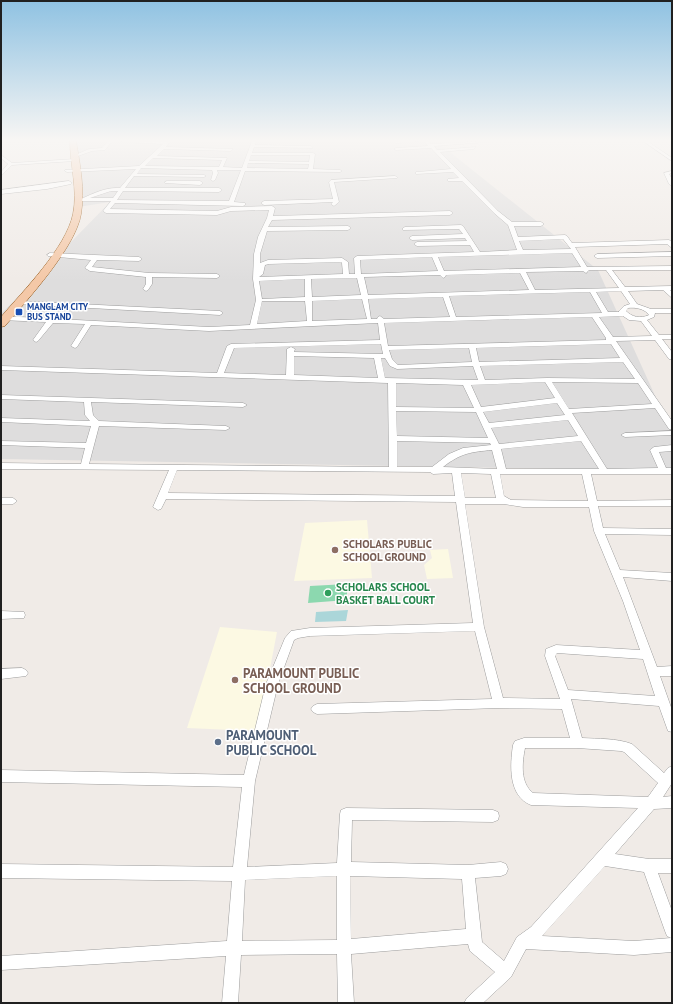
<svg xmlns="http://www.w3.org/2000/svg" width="673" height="1004" font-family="'PT Sans',sans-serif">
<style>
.residential{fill:#dedddd}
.education{fill:#fcf9e3}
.pitch{fill:#8cd8af}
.water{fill:#abd6d9}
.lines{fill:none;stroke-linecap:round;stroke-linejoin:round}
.street-casing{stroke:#9d9d9d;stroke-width:1}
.primary-casing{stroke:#8f510d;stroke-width:1}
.street{fill:#fff;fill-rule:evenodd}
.primary{fill:#f4c8a7;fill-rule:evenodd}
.transit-dot{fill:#1a4fb4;stroke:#fff;stroke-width:1.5}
.education-dot{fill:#8d6e63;stroke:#fff;stroke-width:1.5}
.leisure-dot{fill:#2e9e5b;stroke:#fff;stroke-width:1.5}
.service-dot{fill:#5c6f8a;stroke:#fff;stroke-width:1.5}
.labels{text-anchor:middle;stroke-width:3;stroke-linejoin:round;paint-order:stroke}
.far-transit-label{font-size:9px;font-weight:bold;fill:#164399;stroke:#fff;text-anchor:start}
.education-label{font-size:11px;font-weight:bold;fill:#785e54;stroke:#fff;text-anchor:start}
.leisure-label{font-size:11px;font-weight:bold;fill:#27864d;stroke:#fff;text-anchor:start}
.near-education-label{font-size:13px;font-weight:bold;fill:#785e54;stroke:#fff;text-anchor:start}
.near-service-label{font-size:13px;font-weight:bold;fill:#4e5e75;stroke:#fff;text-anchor:start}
</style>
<rect width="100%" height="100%" fill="#f0ebe7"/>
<path class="residential" d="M69 141H436L598 270 672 433V471L1 459V314L110 202 78 207Z"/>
<path class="education" d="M367 520 372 578 294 581 305 523Z
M448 549 453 578 427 579 424 565 432 558 430 550Z
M220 627 277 632 258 731 187 728Z"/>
<path class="pitch" d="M347 584V600L308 603 310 586Z"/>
<path class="water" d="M348 610 346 621 315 622 316 612Z"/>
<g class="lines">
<defs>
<path id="street" d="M108 141H112L105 150 92 151 75 157 73 156 89 149 102 148Z
M122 141H170L166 147 233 149 231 151 164 149 157 156 227 158 223 167 242 168 252 141H256L255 145 311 146 313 148 254 147 252 153H313L315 154 313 169 340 170 342 171 340 172 245 171 234 202 245 203V205L243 206 115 203 110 209 217 211 231 207 272 206 275 208 273 216 450 211 453 213 450 215 272 220 268 227 348 226 351 228 348 230 267 231 260 254V263L268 260 342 258 348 262 349 274H355L354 258 357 256 474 252 470 245 417 246 414 244 417 242 467 241 465 238 412 240 409 238 412 236 463 234 459 229 403 230V228L405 227 461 225 463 226 480 252 517 250 508 225 494 213 462 181H448V179L459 178 453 172 416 174V172H418L451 169 431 148 396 150 394 149 396 148 428 146 424 141H428L431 144 489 141 487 142 434 146 437 150 476 147 474 149 440 152 498 211 512 222H541L544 224 541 226H514L518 237 565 235 567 236 572 243 669 240 672 242V248L667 244 575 247 587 267 672 266V270H612L625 287 672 286V290H670L672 292V298L663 290 628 291 637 304 651 309H672V313H655L654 317 647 320 659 335H672V339H662L672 352V359H669L655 340 616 341 672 421V429H669L655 408 572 413 607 469 658 468 650 450 654 447 672 445V451L659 452 666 468H672V474H591L597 501 672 500V506H598L603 528 672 529V535L605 534 620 570 672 573V581L623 577 657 667 672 666V676H660L672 710V732L668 731 659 706 571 699 582 738C598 739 616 738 632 744L664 773 668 768 672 766V783L663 797 672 796V808L654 809 615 854 649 859H672V873H658L672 911V952L634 955 526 949 511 977 483 1003H464L467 998 495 972 470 951 468 944 351 954 354 1003H338L337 954 241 955 238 1003H222L226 956 1 970V956L227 941 232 881 1 878V864L233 867 242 787 1 782V770L244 775 266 684 285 638 291 631 310 628 473 623 456 502 166 499 161 509 158 510 153 507 169 470 1 469V463L81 464 85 448 1 445V441L86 443 91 426 1 422V418L90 421 85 415 84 402 1 399V395L243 403 247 405 243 407 91 402 93 415 99 421 226 426 230 428 226 430 99 426 89 464 389 467 388 383 1 370V366L217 373 227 346 231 344 380 340 378 323 209 331 91 325 77 347 75 348 71 346 85 324 53 323 38 341 36 342 33 340 46 322 1 320V316L209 327 250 325 256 300 253 279 254 254 258 237 267 218 269 210 231 211 217 215 106 213 103 211 111 201H81V199C94 193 106 187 120 188L136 169 67 172 65 171V170L139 166 163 144 124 142ZM251 155H310L309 162 249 161ZM153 158 222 160 219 167 145 166ZM248 163 309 164 308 169 247 168ZM141 168 212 170 213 173 211 180 213 181 215 180 218 173 217 170H241L229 201 117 200 123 191 219 192 222 190 219 188H125L134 176 204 177 206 176 204 175 137 174ZM111 191H118L113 198H90ZM563 239 571 249 523 250 519 241ZM572 253 581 267 444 271 438 257ZM432 257 438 271 361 274 360 260ZM341 262 342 263 343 274 259 277 263 274 265 265 269 264ZM589 270H606L619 288 535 290 526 272 583 271 586 273ZM520 273 529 290 368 295 364 277 440 275 443 278 445 277 446 275ZM357 278 361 295 312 297 311 279ZM305 279V297L262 299 259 281ZM621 291 630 304 624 306 619 311V312H608L596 292ZM590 292 602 313 456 317 449 296ZM443 297 450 317 384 319 380 316 378 317 377 319H371L368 299ZM362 299 367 319 312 321V301ZM262 301H305L307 321 257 324ZM628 308C636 307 645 309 649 315 640 319 632 317 626 311ZM623 316 629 320 641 321 652 336 613 337 599 317ZM592 317 606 338V340L388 346 384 323ZM381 344 383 354 294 352 295 349 291 347 287 349 286 375 224 373 234 348ZM611 344 620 358 479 362 476 348ZM469 348 472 362 398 365 392 359 389 350ZM294 356 374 358 378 378 294 375ZM381 358H385L390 366 397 369 473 366 478 380 385 378ZM623 362 635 379 547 378 485 380 480 366ZM545 382 555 398 481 407 471 385ZM552 382 638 383 652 404 569 409ZM396 383 463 385 474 408 396 407ZM557 403 565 415 489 423 483 412ZM396 411 476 412 488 438 397 436ZM568 420 578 436 499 444 491 428ZM397 441 490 443 491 445 463 448 449 454 432 467H397ZM581 441 599 469H506L501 449ZM492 450 497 469 443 467C461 453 471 452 492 450ZM177 470 430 472 433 474 452 473 455 496 168 493ZM461 473 491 474 496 498H465ZM500 474H582L588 501 511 500 504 496ZM465 504H504L523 507H589L594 531 623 601 640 650 556 645 546 649 545 656 560 699 503 698 484 627ZM475 631 492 699 317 704 313 706 311 709 313 712 317 714 499 708 562 709 570 738H524L515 741 513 745C510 765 508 796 531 805L638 808 531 927 517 937 504 961 482 942 475 878 501 876 506 874 508 869 506 864 501 862 468 865 351 862 352 820 493 822 498 820 499 816 498 812 493 810 346 808 341 810 340 814 337 863 247 867 255 781 278 684 294 640 298 638 310 636ZM557 653 643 659 655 696 568 690 555 656ZM525 748H577L621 751 624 752 658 783 648 797 533 793C520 783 522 763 525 748ZM605 866 644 872 665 931 667 936 671 938 634 941 542 936ZM337 876V940L242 941 245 880ZM350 876 462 879 466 929 351 939Z
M216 141H243L241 142H218Z
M394 141H419L396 143Z
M643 141H647L672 158V161Z
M1 155 12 163 75 159 77 160 75 161 12 165 1 176V172L8 164 1 158Z
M672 171V173L669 174 672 179V186L669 184 664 173Z
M395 176 397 177V178L334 182 339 202 334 206 331 204 333 202 264 205 261 203 264 201 333 199 329 182 331 180Z
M69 181 72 183 71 184 47 189 1 194V190Z
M167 181H200L203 183 200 185 165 183V182Z
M672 252V256L597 258 594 256 597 254Z
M50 253 139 257 142 259 139 261 97 260 92 267 149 273 217 274 220 276 217 278 152 277V284L148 290 146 291 143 289 146 284V277L90 271 85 268 91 260 48 256 47 255Z
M18 301 220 311 223 313 220 315 16 304 15 303Z
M672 431V435L625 437 621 435 625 433Z
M1 498H13L17 501 13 504H1Z
M1 611 24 612 25 615 24 618 1 619Z
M22 668 26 670 28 673 26 676 1 679V669Z"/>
<path id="primary" d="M70 141H76C80 164 85 190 81 214 76 247 27 300 5 326L1 327V317C23 291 66 248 73 214 78 190 70 165 70 141Z"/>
</defs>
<use href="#street" class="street-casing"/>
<use href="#primary" class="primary-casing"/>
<use href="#street" class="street"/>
<use href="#primary" class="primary"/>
</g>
<linearGradient id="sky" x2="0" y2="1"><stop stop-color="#8fc2e2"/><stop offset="0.5" stop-color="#f8f6f4"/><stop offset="1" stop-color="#f8f6f4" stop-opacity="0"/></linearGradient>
<rect width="673" height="281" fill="url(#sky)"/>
<rect class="transit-dot" x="15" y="308" width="8" height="8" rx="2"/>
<g class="education-dot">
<circle cx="335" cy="550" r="4"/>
<circle cx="235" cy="680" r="4"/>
</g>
<circle class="leisure-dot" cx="328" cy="593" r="4"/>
<circle class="service-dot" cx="218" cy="742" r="4"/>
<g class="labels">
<g class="far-transit-label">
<text x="27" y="310">MANGLAM CITY<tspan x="27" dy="10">BUS STAND</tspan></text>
</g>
<g class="education-label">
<text x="343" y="548">SCHOLARS PUBLIC<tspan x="343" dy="13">SCHOOL GROUND</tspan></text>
</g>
<g class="leisure-label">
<text x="336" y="591">SCHOLARS SCHOOL<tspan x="336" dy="13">BASKET BALL COURT</tspan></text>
</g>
<g class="near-education-label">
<text x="243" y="678">PARAMOUNT PUBLIC<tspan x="243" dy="15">SCHOOL GROUND</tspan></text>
</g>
<g class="near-service-label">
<text x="226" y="740">PARAMOUNT<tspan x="226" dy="15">PUBLIC SCHOOL</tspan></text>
</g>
</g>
<rect width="673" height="1004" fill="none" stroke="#202020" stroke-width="4"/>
</svg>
